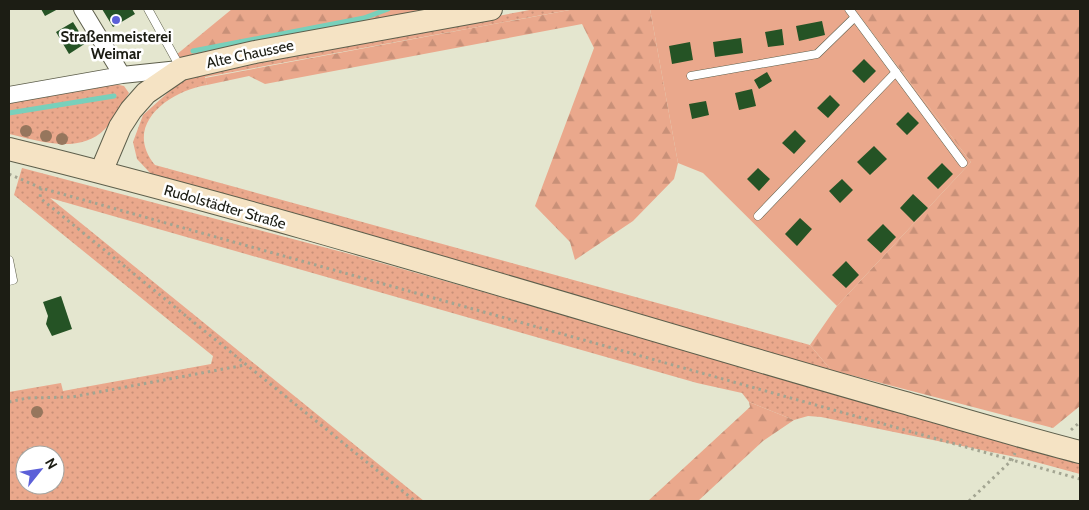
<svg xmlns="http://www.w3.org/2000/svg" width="1089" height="510" font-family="Cabin,sans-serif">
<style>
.grass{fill:url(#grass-dots);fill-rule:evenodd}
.forest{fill:url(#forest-firs)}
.green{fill:#eaa88c}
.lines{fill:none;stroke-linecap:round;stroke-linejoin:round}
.stream{stroke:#78d0bb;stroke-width:5}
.building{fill:#255325}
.lane-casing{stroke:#5e5f4c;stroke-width:9}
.street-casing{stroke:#5e5f4c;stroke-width:18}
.secondary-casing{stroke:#5e5f4c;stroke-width:24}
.path{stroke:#a3a592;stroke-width:3;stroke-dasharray:2.5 4;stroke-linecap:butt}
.lane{stroke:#fff;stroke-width:8}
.street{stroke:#fff;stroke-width:16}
.secondary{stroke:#f5e3c4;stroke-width:22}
.tree{fill:#96765d}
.poi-dot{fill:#5c60d8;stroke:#fff;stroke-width:2}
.labels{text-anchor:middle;stroke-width:5;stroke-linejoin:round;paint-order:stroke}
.poi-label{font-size:15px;font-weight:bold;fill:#1c1d14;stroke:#fff}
.street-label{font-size:15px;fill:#1c1d14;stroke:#fff}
</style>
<defs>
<pattern id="grass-dots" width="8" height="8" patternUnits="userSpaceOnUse" patternTransform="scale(1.25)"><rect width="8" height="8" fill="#eaa88c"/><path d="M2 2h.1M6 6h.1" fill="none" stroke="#c89078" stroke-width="1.8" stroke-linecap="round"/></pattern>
<pattern id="forest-firs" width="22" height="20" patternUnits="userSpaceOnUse" patternTransform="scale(1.25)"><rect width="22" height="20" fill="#eaa88c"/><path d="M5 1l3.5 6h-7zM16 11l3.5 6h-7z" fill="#c89078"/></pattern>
</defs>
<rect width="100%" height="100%" fill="#e4e6cf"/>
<path class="grass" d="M535 9H575L205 77 207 85C169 91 122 125 155 165L810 345 831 370 152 175 137 159 133 142 143 115 182 80 259 61Z
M115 84 124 86 129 93C122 104 115 119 105 129 79 155 40 141 9 134V102Z
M22 168 346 253 1080 461V474L1021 458 821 417 808 416 794 420 749 402 742 393 697 383 50 198 424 501H9V392L61 383 63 391 211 364 213 356 14 195ZM25 455H55V485H25Z"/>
<path class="forest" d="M232 9H442L185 60 176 55Z
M575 9H650L678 163 674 179 633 221 575 260 570 242 535 206 594 48 582 24 265 84 249 76 207 85 205 78Z
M854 9H1080V406L1053 428 831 370 810 345 837 306 971 162Z
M749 402 794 420 763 441 698 501H648L750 407Z"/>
<path class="green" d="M650 9H854L971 162 837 306 703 173 678 163Z"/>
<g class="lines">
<path class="stream" d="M193 51 364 18 388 9
M9 113 114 96"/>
</g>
<path class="building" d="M41 9H58L45 16Z
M102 9H132L135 14 113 27Z
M822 21 825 35 799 41 796 26Z
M73 22 86 43 69 54 56 32Z
M782 29 784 45 768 47 765 32Z
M741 38 743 53 715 57 713 42Z
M690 42 693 60 672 64 669 46Z
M864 59 876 71 864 83 852 71Z
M767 72 772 81 759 89 754 80Z
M752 89 756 106 739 110 735 93Z
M830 95 840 105 828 118 817 108Z
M706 101 709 115 692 119 689 104Z
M908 112 919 123 907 135 896 124Z
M795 130 806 141 794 154 782 143Z
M874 146 887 159 870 175 857 162Z
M942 163 953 174 938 189 927 178Z
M758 168 770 179 759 191 747 179Z
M842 179 853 190 840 203 829 191Z
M913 194 928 208 914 222 900 208Z
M800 218 812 229 797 246 785 234Z
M883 224 896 237 881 253 867 240Z
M846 261 859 275 846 288 832 275Z
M61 296 72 329 52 336 46 324 48 316 43 302Z"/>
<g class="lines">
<defs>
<path id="lane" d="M148 9 180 67
M849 9 963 163
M691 76 817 54 855 17
M758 216 896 72
M9 260 13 280 9 281"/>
<path id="street" d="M82 9 122 75
M9 95 122 75 179 69"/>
<path id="secondary" d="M9 149C309 223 605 318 902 402 962 419 1021 437 1080 452
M101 172 120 127 131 110 146 93 181 69 255 52 491 9"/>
</defs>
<use href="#lane" class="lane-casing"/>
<use href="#street" class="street-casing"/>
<use href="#secondary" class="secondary-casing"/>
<path class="path" d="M9 174 41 188 1080 479
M41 188 40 198 415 501
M9 402 27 398 72 397 245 365
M1071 430 1080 422
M969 501 1012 460 1015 453"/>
<use href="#lane" class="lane"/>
<use href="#street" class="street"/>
<use href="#secondary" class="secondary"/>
</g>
<g class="tree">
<circle cx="26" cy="131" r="6"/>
<circle cx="46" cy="136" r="6"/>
<circle cx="62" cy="139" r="6"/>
<circle cx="37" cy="412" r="6"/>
</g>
<circle class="poi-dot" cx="116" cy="20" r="5"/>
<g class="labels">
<g class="poi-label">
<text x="116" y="42">Straßenmeisterei<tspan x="116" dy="17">Weimar</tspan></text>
</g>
<g class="street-label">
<text transform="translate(250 54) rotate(-12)" y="5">Alte Chaussee</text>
<text transform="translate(225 207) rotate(16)" y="5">Rudolstädter Straße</text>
</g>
</g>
<rect width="1089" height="510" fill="none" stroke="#1c1d14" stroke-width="20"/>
<g transform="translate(40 470) rotate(60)"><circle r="24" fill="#ffffff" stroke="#a4a5a1"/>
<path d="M0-4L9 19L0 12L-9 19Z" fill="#5c60d8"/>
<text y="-8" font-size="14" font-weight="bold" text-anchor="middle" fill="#1c1d14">N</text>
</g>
</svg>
